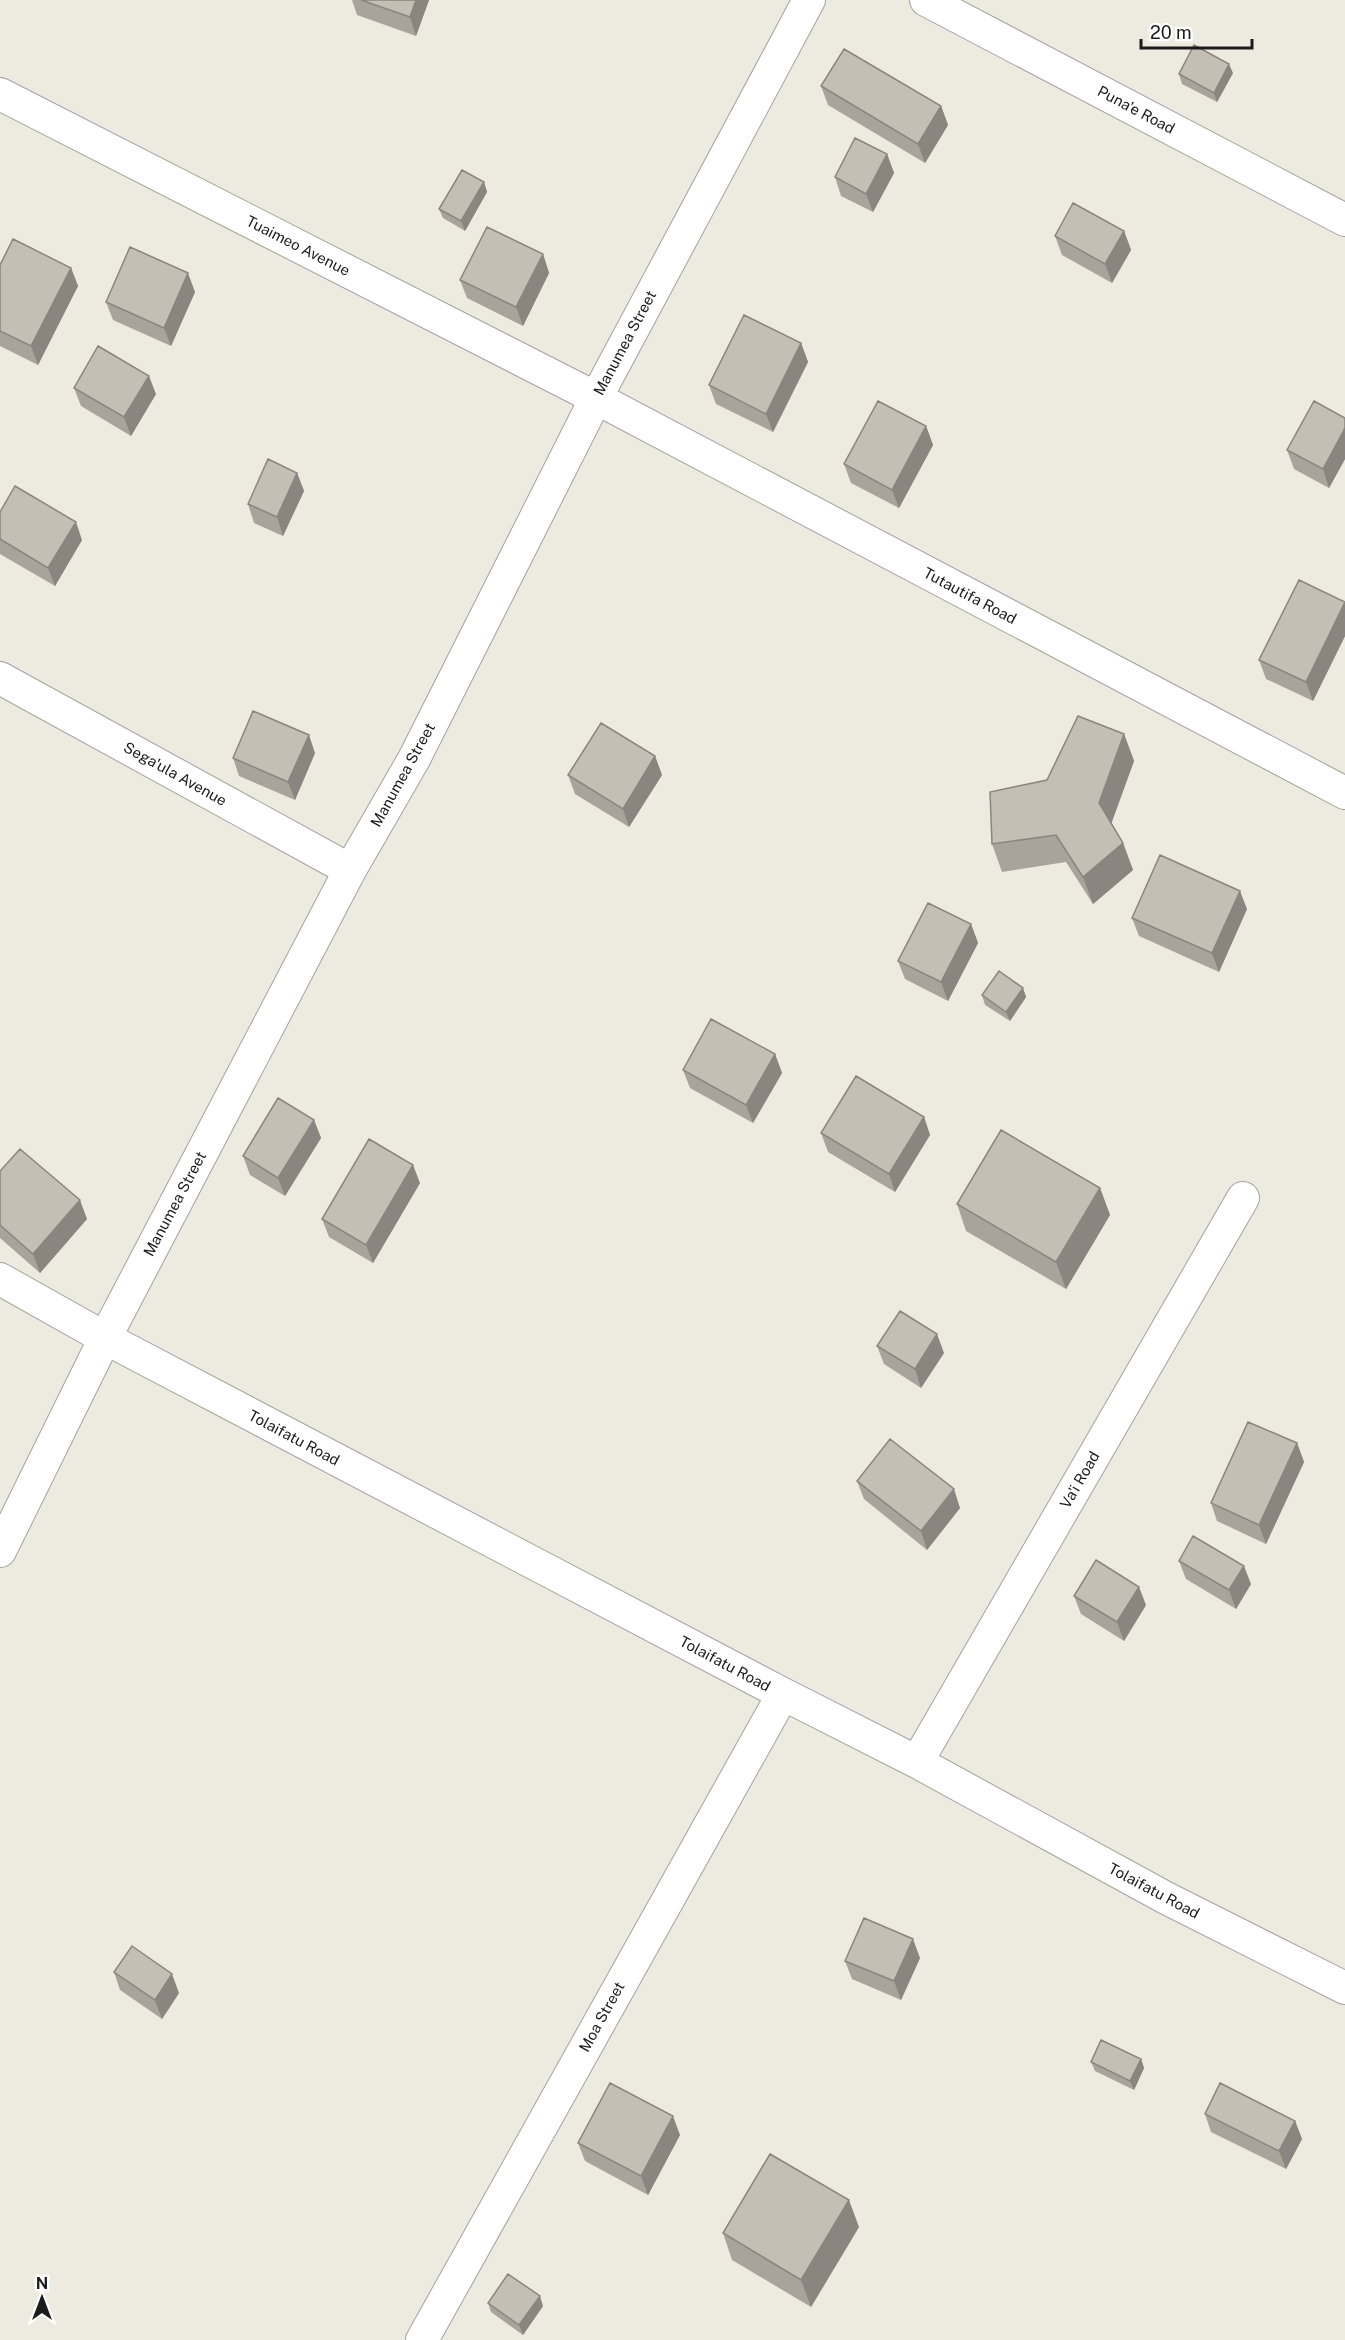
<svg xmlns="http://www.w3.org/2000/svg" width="1345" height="2340" font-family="'Public Sans',sans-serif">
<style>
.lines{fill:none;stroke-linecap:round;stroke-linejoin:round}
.street-casing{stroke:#a2a2a2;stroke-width:34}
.street{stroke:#fff;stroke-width:32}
.wall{fill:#a9a39b}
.shaded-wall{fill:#8a857e}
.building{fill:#c5beb4;stroke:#8a857e;stroke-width:1.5}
.labels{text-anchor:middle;stroke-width:6;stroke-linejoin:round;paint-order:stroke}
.street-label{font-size:15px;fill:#1b1b1b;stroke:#fff}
</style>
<rect width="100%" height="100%" fill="#edebe0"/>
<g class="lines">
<defs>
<path id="street" d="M926 0 1345 220
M0 94 596 398 1345 793
M0 678 350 870
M0 1279 105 1338 783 1694 917 1762 1166 1898 1345 1988
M0 1551 105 1338 350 870 414 759 596 398 809 0
M917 1762 1243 1198
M422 2340 783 1694"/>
</defs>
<use href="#street" class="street-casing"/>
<use href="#street" class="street"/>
</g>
<path class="wall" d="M352 0H429L416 36 357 15Z
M1233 73 1217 102 1182 84 1179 74Z
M821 86 941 106 948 125 925 163 828 105Z
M887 154 894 173 873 212 841 196 835 177Z
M484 182 487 192 465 231 443 218 439 209Z
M1124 231 1131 250 1112 283 1062 255 1055 236Z
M543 254 549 273 523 326 467 298 460 280Z
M0 265 71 268 78 286 38 365 0 346Z
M195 292 171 346 113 320 106 302Z
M801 343 808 362 773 432 716 404 709 385Z
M74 388 156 394 131 436 81 406Z
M1345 418V459L1329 488 1294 469 1287 450Z
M926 426 933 445 899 508 851 483 844 464Z
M297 473 304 491 283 536 254 523 248 504Z
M0 512 82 540 55 586 0 554Z
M1345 603V636L1313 701 1266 679 1259 660Z
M1124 734 1134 761 1111 823 1123 843 1133 870 1093 904 1066 862 1002 872 992 844 1047 780Z
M315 753 295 800 239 776 233 758Z
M655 756 662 775 629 827 575 794 568 775Z
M1247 909 1219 972 1139 936 1132 918Z
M971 924 978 943 948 1001 905 979 898 961Z
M1023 988 1026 997 1010 1021 985 1005 982 995Z
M775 1054 782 1073 753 1123 690 1088 683 1070Z
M924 1117 930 1135 895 1192 828 1152 821 1133Z
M314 1120 321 1138 285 1196 250 1175 243 1156Z
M0 1171 87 1219 40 1273 0 1238Z
M420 1183 373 1263 329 1237 322 1219Z
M1100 1188 1110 1215 1066 1289 966 1231 957 1204Z
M877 1346 944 1353 921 1388 884 1364Z
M1297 1443 1304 1462 1266 1544 1217 1521 1211 1503Z
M857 1481 960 1508 927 1550 864 1499Z
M1179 1561 1251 1584 1236 1609 1186 1579Z
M1074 1596 1146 1605 1124 1641 1081 1614Z
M920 1958 901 2000 852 1979 845 1961Z
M114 1972 179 1993 162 2019 120 1990Z
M1141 2059 1144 2068 1134 2090 1095 2071 1091 2062Z
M1205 2114 1295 2121 1302 2139 1286 2169 1211 2132Z
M680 2135 648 2195 585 2161 578 2143Z
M859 2227 811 2307 732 2260 723 2233Z
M488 2303 543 2306 523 2335 491 2312Z"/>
<path class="shaded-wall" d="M416 0H429L416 36 410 17Z
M1229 64 1233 73 1217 102 1214 93Z
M941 106 948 125 925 163 918 144Z
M887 154 894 173 873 212 866 194Z
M484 182 487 192 465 231 461 221Z
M1124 231 1131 250 1112 283 1105 264Z
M543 254 549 273 523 326 516 307Z
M71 268 78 286 38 365 31 346Z
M188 273 195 292 171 346 164 328Z
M801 343 808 362 773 432 766 414Z
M149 376 156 394 131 436 124 417Z
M926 426 933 445 899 508 892 490Z
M1345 428V459L1329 488 1323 469Z
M297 473 304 491 283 536 277 517Z
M76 522 82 540 55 586 48 568Z
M1345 603V636L1313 701 1306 682Z
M1124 734 1134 761 1109 830 1099 803Z
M309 735 315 753 295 800 288 782Z
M655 756 662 775 629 827 623 809Z
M1123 843 1133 870 1093 904 1083 877Z
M1240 891 1247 909 1219 972 1212 953Z
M971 924 978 943 948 1001 941 982Z
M1023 988 1026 997 1010 1021 1006 1012Z
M775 1054 782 1073 753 1123 746 1105Z
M924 1117 930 1135 895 1192 889 1174Z
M314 1120 321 1138 285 1196 278 1178Z
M413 1165 420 1183 373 1263 366 1245Z
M1100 1188 1110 1215 1066 1289 1056 1262Z
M80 1200 87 1219 40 1273 33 1254Z
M937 1334 944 1353 921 1388 915 1369Z
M1297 1443 1304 1462 1266 1544 1259 1525Z
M954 1489 960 1508 927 1550 921 1531Z
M1244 1566 1251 1584 1236 1609 1229 1590Z
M1139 1587 1146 1605 1124 1641 1117 1622Z
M913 1939 920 1958 901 2000 894 1981Z
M172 1974 179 1993 162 2019 155 2000Z
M1141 2059 1144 2068 1134 2090 1130 2081Z
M673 2116 680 2135 648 2195 641 2176Z
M1295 2121 1302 2139 1286 2169 1279 2151Z
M849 2200 859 2227 811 2307 801 2280Z
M540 2296 543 2306 523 2335 519 2325Z"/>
<path class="building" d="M361 0H416L410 17Z
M1194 45 1229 64 1214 93 1179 74Z
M844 49 941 106 918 144 821 86Z
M855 138 887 154 866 194 835 177Z
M462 170 484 182 461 221 439 209Z
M1073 203 1124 231 1105 264 1055 236Z
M487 227 543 254 516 307 460 280Z
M13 239 71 268 31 346 0 331V265Z
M130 247 188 273 164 328 106 302Z
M744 315 801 343 766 414 709 385Z
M98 346 149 376 124 417 74 388Z
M878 401 926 426 892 490 844 464Z
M1314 401 1345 418V428L1323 469 1287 450Z
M268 459 297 473 277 517 248 504Z
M15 486 76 522 48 568 0 539V512Z
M1299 580 1345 602 1306 682 1259 660Z
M253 711 309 735 288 782 233 758Z
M1078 716 1124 734 1099 803 1123 843 1083 877 1056 835 992 844 990 792 1047 780Z
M601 723 655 756 623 809 568 775Z
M1160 855 1240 891 1212 953 1132 918Z
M928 903 971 924 941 982 898 961Z
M999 971 1023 988 1006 1012 982 995Z
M711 1019 775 1054 746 1105 683 1070Z
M856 1076 924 1117 889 1174 821 1133Z
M278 1098 314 1120 278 1178 243 1156Z
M1001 1130 1100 1188 1056 1262 957 1204Z
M369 1139 413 1165 366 1245 322 1219Z
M20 1149 80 1200 33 1254 0 1225V1171Z
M900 1311 937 1334 915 1369 877 1346Z
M1248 1422 1297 1443 1259 1525 1211 1503Z
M890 1439 954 1489 921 1531 857 1481Z
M1193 1536 1244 1566 1229 1590 1179 1561Z
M1096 1560 1139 1587 1117 1622 1074 1596Z
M864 1918 913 1939 894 1981 845 1961Z
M132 1946 172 1974 155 2000 114 1972Z
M1101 2040 1141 2059 1130 2081 1091 2062Z
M610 2083 673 2116 641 2176 578 2143Z
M1220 2083 1295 2121 1279 2151 1205 2114Z
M770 2154 849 2200 801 2280 723 2233Z
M508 2274 540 2296 519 2325 488 2303Z"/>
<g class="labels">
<g class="street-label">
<text transform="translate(1136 110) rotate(28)" y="5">Puna'e Road</text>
<text transform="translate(298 246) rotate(27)" y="5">Tuaimeo Avenue</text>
<text transform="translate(625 343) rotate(-62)" y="5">Manumea Street</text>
<text transform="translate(970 596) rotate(28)" y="5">Tutautifa Road</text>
<text transform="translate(175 774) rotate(29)" y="5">Sega'ula Avenue</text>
<text transform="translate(403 775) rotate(-61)" y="5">Manumea Street</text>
<text transform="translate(175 1204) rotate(-62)" y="5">Manumea Street</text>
<text transform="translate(294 1438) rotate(28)" y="5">Tolaifatu Road</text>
<text transform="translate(1080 1480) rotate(-60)" y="5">Va'i Road</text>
<text transform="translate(725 1664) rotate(28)" y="5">Tolaifatu Road</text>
<text transform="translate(1154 1891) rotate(28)" y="5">Tolaifatu Road</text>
<text transform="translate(602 2017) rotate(-61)" y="5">Moa Street</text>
</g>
</g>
<g transform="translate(42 2298)" stroke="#ffffff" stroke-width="4.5" paint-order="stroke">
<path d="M0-4.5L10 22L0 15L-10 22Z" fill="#1b1b1b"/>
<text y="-9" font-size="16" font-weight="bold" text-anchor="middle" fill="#1b1b1b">N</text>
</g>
<path d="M1141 39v9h111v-9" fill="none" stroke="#1b1b1b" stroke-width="3"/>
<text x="1150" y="39" font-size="18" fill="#1b1b1b" stroke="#ffffff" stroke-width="4.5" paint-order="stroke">20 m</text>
</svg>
